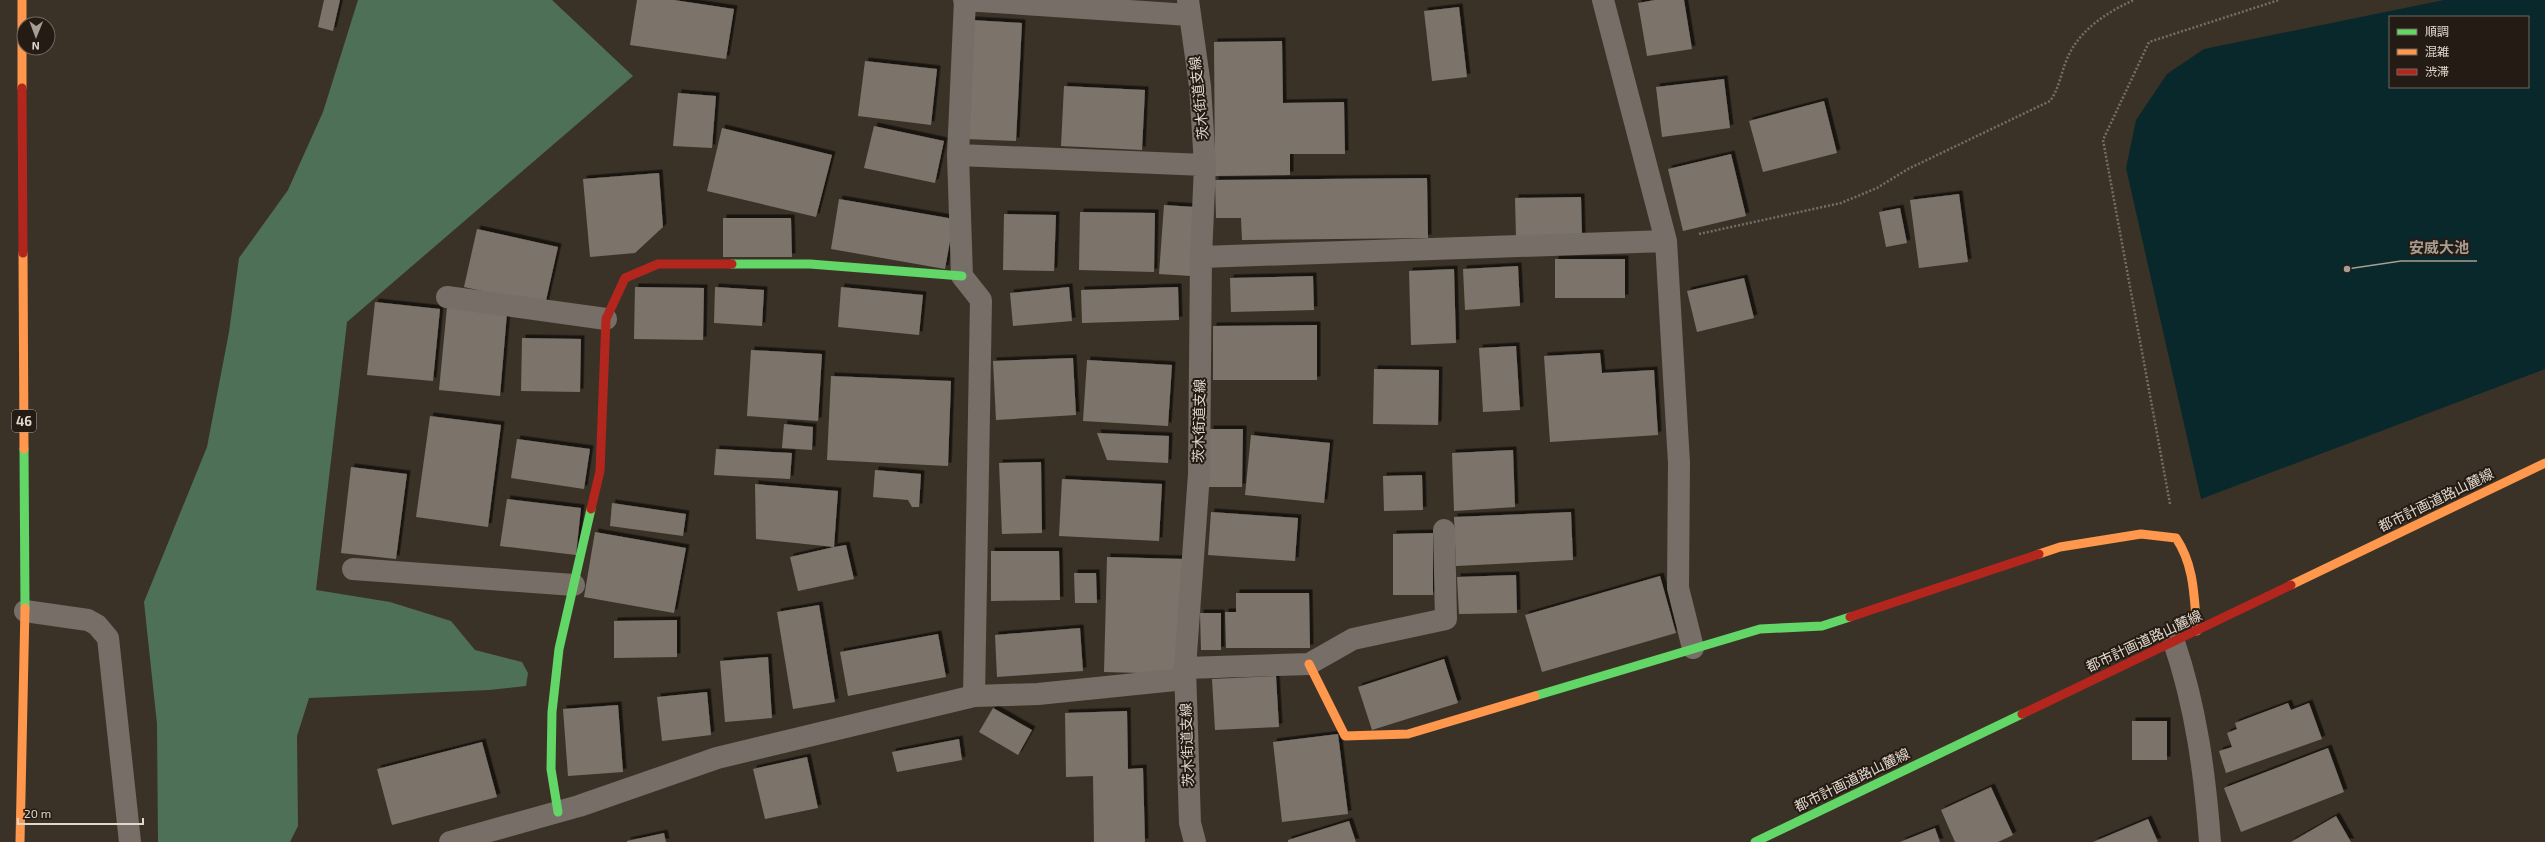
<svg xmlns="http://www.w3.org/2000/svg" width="2545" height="842" font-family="'Exo 2','Noto Sans JP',sans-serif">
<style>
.forest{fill:#4e7056}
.water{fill:#09282b;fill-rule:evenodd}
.building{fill:#7c736b;filter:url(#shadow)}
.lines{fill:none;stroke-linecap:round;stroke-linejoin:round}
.path{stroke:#756e68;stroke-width:2.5;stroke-dasharray:2 2;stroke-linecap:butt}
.street{stroke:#766e67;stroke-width:22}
.fast{stroke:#63d668;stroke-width:9}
.slow{stroke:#ff974d;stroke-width:9}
.jam{stroke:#b3261e;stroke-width:9}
.labels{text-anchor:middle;stroke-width:4;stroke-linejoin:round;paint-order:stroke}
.shield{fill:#241c14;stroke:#a99f95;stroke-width:1}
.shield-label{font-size:13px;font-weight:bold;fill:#e2d7cc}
.street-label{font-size:14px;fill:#e2d7cc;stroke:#241c14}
.leader{fill:none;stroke:#a89d92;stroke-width:1.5}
.callout-dot{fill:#a89d92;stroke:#241c14;stroke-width:1.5}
.callout-label{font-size:15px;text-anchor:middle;font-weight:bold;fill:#a89d92;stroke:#241c14;stroke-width:4;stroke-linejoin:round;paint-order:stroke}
</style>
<defs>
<filter id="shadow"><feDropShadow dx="3.5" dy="-3.5" stdDeviation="0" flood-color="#0009"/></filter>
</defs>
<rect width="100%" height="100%" fill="#3b3227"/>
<path class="forest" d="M358 0H552L633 76 347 322 316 590 390 602 451 621 475 650 522 662 528 673 526 686 489 690 309 698 297 736 298 826 290 842H158L157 724 144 602 207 447 229 332 239 258 288 190 323 112Z"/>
<path class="water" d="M2444 0H2545V369L2201 499 2126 168 2136 120 2167 74 2204 49ZM2390 17H2528V87H2390Z"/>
<path class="building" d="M324 0H340L333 31 318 27Z
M637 0H674L734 9 726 59 630 45Z
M1655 0H1684L1692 49 1647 56 1638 3Z
M1459 7 1467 77 1432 81 1424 11Z
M971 20 1022 23 1016 141 965 139Z
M1282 41 1283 103 1344 102 1345 154H1290V175L1215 176 1214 42Z
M865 61 937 69 931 125 858 116Z
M1724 79 1730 128 1662 137 1656 87Z
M1064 86 1145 90 1142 150 1061 146Z
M678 93 716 96 712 148 673 146Z
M1824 101 1837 153 1763 172 1749 121Z
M874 126 944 141 935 183 864 168Z
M722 128 832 155 816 217 707 191Z
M1731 154 1746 216 1683 231 1668 169Z
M659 173 663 227 635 253 590 257 583 179Z
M1427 178 1428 238 1242 240 1241 218H1216L1215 180Z
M1959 194 1968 262 1919 268 1910 200Z
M1581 197 1582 236H1516L1515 198Z
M839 199 954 219 945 269 831 249Z
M1164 205 1195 207 1191 276 1159 274Z
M1900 208 1907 243 1886 247 1879 212Z
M1080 212 1155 213 1154 272 1079 270Z
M1004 214 1056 215 1054 271 1003 270Z
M723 218H791L792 257H723Z
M477 229 558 247 545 305 464 287Z
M1555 259H1625V298H1555Z
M1518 266 1520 306 1465 310 1463 269Z
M1454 269 1456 343 1411 345 1409 271Z
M1313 276 1314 310 1231 312 1230 278Z
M1744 278 1754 318 1697 332 1687 291Z
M635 287 704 288 703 340 634 339Z
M715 287 764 290 762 326 714 323Z
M841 287 923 295 919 335 838 327Z
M1069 287 1072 321 1013 326 1010 293Z
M1178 287 1179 320 1082 323 1081 290Z
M375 302 440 309 433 381 367 375Z
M447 307 507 313 500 396 439 390Z
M1317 325V380H1213V326Z
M522 338 581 339 580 392 521 391Z
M1516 346 1520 410 1483 412 1479 348Z
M751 350 822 354 818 421 747 416Z
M1600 353 1602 373 1654 370 1658 435 1550 442 1544 356Z
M1073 358 1076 415 996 420 993 361Z
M1087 360 1172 365 1168 426 1083 421Z
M1374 369 1439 370 1438 425 1373 424Z
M831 376 951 381 948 466 827 460Z
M430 416 501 425 488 527 416 517Z
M784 424 813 427 812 450 782 448Z
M1210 429H1243L1242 487H1208Z
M1097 433 1169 436 1168 463 1107 460Z
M1251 435 1330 443 1324 503 1245 495Z
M517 439 590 449 584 489 511 478Z
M716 449 792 453 790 479 714 475Z
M1513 450 1515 507 1454 511 1452 453Z
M1041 462 1042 533 1002 534 999 463Z
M351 467 407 474 396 559 341 553Z
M875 470 921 474 919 507H912L908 500 873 497Z
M1422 475 1423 510 1384 511 1383 476Z
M1062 479 1162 484 1159 541 1059 536Z
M755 484 838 491 834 547 846 545 854 579 798 591 790 557 834 547 756 539Z
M507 499 581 508 576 555 500 546Z
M612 503 686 514 683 536 610 526Z
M1211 512 1298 518 1295 561 1208 555Z
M1571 512 1573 560 1456 566 1454 517Z
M595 532 686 548 674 613 584 597Z
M1433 533V595H1393V534Z
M991 551H1059L1060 600 991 601Z
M1107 557 1184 559 1180 674 1104 672Z
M1074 573H1096L1097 603H1075Z
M1516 575 1517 613 1459 614 1457 577Z
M1660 576 1676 633 1542 672 1525 615Z
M1236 593H1309L1310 648H1226L1225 612H1236Z
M819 605 835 702 793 709 777 612Z
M1200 613H1221V650H1201Z
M677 620V657L614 658V621Z
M1080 628 1083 671 997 677 995 635Z
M938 634 946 677 848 696 840 652Z
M768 657 772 718 725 722 720 661Z
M1444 659 1458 703 1372 730 1358 687Z
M1276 676 1279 727 1215 730 1212 679Z
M707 692 711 735 662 741 657 697Z
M2288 703 2291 710 2309 703 2322 739 2226 773 2219 751 2232 747 2227 733 2237 729 2235 723Z
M618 705 623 772 568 776 563 709Z
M993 708 1032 730 1018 755 979 732Z
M1127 711 1128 769 1143 768 1145 842H1094L1093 776 1066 777 1065 713Z
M2132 721H2167V760H2132Z
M1338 734 1348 814 1282 822 1273 742Z
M959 739 962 760 897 772 892 752Z
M482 742 497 797 392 825 377 769Z
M2328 748 2344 792 2241 832 2224 788Z
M807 757 818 808 765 819 753 769Z
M1991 787 2013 835 1998 842H1955L1941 810Z
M2336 816 2351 842H2291Z
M2148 819 2158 842H2093Z
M1349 821 1356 842H1288V840Z
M1935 828 1940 842H1900Z
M664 833 666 842H627V841Z"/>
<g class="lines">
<path class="path" d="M1699 234 1841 203 1877 188 1908 169 2050 101C2059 89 2061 73 2067 59 2079 30 2107 12 2134 0
M2170 504 2103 140 2149 42 2279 0"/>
<path class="street" d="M964 0 1189 15
M965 0 958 155 962 276 981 300 974 696
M1188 0 1200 86 1205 165 1201 257 1199 474 1185 668 1190 823 1195 842
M1603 0 1666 241 1679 463 1678 588 1693 648
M958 155 1205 165
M1201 257 1666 241
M447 297 606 319
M353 569 574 585
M25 611 88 620 97 625 108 638 130 842
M2174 642C2196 707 2205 774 2210 842
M1185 668 1309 664 1353 639 1446 619 1444 530
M450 842 579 806 717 758 974 696 1038 694 1185 679"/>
<path class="fast" d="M732 264H810L962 276
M24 449 25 608
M1535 696 1760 629 1822 626 1850 617
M558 812 551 769 552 712 559 649 591 509
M1755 842 2022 714"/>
<path class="slow" d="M22 0V88
M23 253 24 449
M2039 554 2060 547 2141 534 2176 538C2195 566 2194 599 2197 631
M2291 585 2545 463
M1309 664 1345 736 1408 734 1535 696
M20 842 25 608"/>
<path class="jam" d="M22 88 23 253
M591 509 600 471 606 319 625 278 658 264H732
M1850 617 2039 554
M2022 714 2291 585"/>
</g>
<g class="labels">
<rect class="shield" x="12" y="410" width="24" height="22" rx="3"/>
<g class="shield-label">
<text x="24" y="426">46</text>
</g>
<g class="street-label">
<text transform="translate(1199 98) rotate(-96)" y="5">茨木街道支線</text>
<text transform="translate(1199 421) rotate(-89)" y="5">茨木街道支線</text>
<text transform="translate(2436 500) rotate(-26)" y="5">都市計画道路山麓線</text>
<text transform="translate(2144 641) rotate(-25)" y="5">都市計画道路山麓線</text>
<text transform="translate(1187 745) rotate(-92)" y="5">茨木街道支線</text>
<text transform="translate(1852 780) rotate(-26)" y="5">都市計画道路山麓線</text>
</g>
</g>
<path class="leader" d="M2347 269L2401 261H2477"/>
<circle class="callout-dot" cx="2347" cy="269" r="4"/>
<g class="callout-label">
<text x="2439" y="253">安威大池</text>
</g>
<rect x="2389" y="16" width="140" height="72" fill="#241c14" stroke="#70675e"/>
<rect x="2397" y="29" width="20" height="6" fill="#63d668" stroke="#70675e"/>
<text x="2425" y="36" font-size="12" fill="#e2d7cc">順調</text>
<rect x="2397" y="49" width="20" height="6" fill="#ff974d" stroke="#70675e"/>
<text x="2425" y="56" font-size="12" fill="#e2d7cc">混雑</text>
<rect x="2397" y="69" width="20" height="6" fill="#b3261e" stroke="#70675e"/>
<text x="2425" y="76" font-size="12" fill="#e2d7cc">渋滞</text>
<g transform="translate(36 36) rotate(181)"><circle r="19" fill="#241c14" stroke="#70675e"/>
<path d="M0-3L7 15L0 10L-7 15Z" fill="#a89d92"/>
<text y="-6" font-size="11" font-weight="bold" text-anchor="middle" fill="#e2d7cc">N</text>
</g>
<path d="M18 818v6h125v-6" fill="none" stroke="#e2d7cc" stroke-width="2"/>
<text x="24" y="818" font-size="12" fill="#e2d7cc" stroke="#241c14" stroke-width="3" paint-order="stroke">20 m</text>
</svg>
